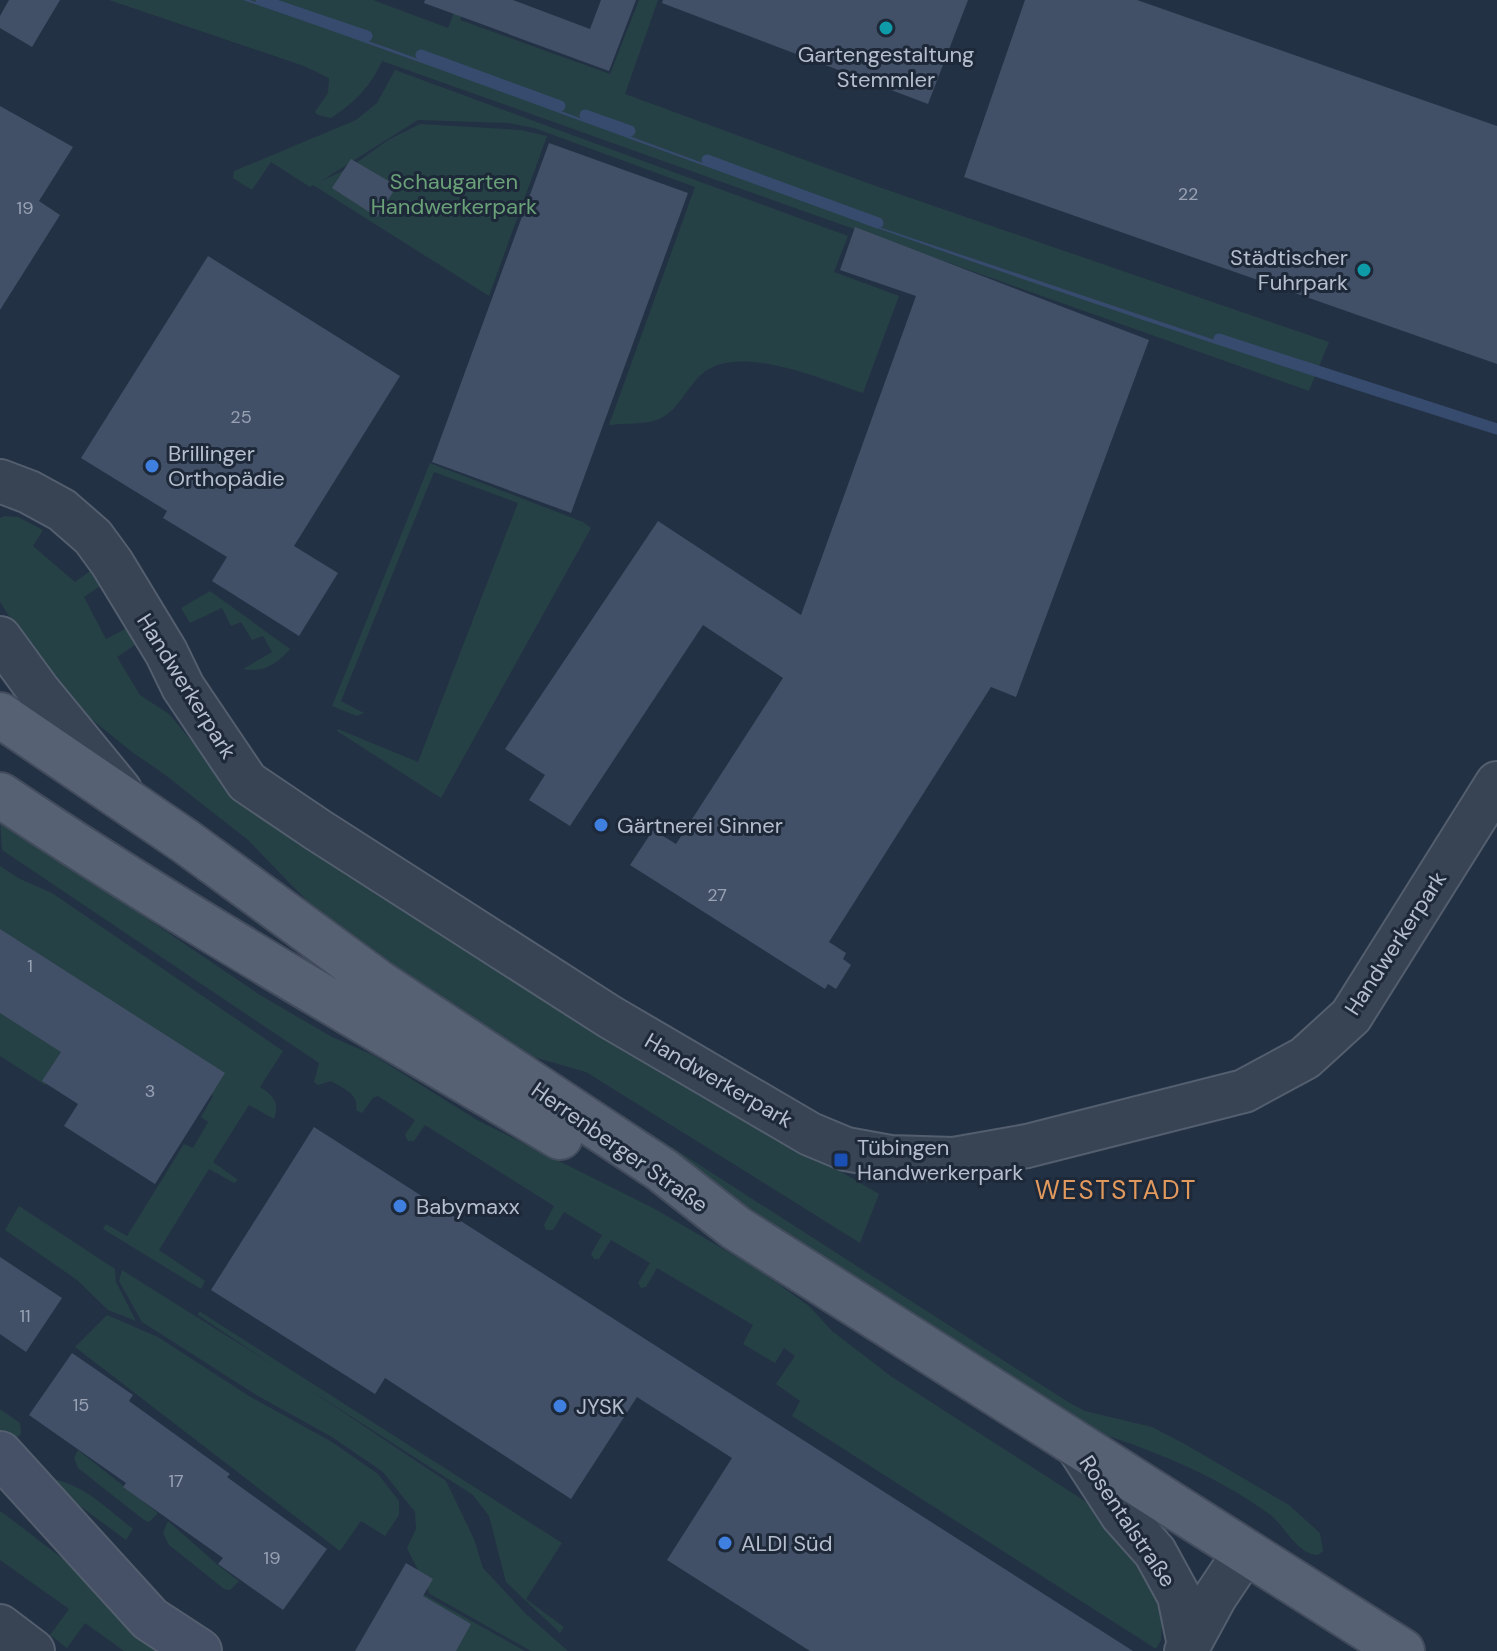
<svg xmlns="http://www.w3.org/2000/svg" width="1497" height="1651" font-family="'DM Sans',sans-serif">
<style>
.green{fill:#264145}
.water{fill:#364b6d}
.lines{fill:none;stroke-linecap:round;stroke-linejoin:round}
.stream{stroke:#364b6d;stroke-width:11}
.building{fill:#425067}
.street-casing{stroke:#535e6e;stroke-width:46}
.secondary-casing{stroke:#535e6e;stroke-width:48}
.primary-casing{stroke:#424c5d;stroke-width:48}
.street{stroke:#384353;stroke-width:42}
.secondary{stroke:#465167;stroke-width:44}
.primary{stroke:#566273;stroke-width:44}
.culture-dot{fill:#0f9aa8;stroke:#1d2839;stroke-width:3}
.shop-dot{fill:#3f7fe0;stroke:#1d2839;stroke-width:3}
.transit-dot{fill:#1a4fb4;stroke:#1d2839;stroke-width:3}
.labels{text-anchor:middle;stroke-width:6;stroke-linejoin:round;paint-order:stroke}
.number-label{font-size:18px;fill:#98a2b4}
.poi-label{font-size:22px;fill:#b5becd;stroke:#1d2839;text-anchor:start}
.park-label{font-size:22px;fill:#6aa178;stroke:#1d2839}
.street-label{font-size:22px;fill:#b5becd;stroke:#1d2839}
.quarter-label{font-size:26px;letter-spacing:2px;fill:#e1995d;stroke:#1d2839}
</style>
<rect width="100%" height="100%" fill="#233144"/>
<path class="green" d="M109 0H373L448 28 459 0H468L460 20 610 74 639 0H658L625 94 873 185 1329 342 1309 391 382 61C372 85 354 103 331 118L318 115 315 112 328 93 329 78 304 66Z
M395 70 848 236 834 272 899 296 863 393C824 380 739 342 702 374 687 387 678 411 659 419 646 425 623 423 609 425L695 187 534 128 508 123 418 120 321 181 349 168 388 140 420 124 521 130 547 136 489 296 313 185 310 187 271 162 252 190 233 178 234 171 356 120 377 103Z
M430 463 583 522 591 528 441 798 337 731 338 729 418 762 518 503 434 472 341 701 364 713 357 716 332 706Z
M5 516 18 517 43 530 33 546 75 582 93 569 103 584 84 597 106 639 129 627 138 643 117 657 140 695 169 714 237 795 602 1032 879 1194 860 1243 586 1072 523 1054 391 965 309 903 248 840 164 774 132 752 59 693 0 602V518Z
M210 591 290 649C277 664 264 673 243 669L272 652 263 636 252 640 241 622 231 626 222 608 190 623 181 608Z
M0 819 260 995 332 1037 373 1055 477 1120 653 1208 756 1268 809 1306 832 1331 892 1377 1111 1518 1154 1572 1163 1613 1161 1640 1156 1649 792 1416 800 1401 776 1384 795 1356 784 1348 775 1363 743 1344 753 1325 657 1268 646 1287 641 1288 638 1283 650 1263 611 1240 599 1259H594L591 1254 602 1235 564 1212 553 1230H546L544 1225 554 1206 425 1125 414 1141H408L405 1135 415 1120 378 1096 373 1098 362 1113 356 1110C360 1094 342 1088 331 1081L318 1085 314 1082 319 1063 2 850Z
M0 866 18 878 52 893 283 1051 260 1087C274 1096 280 1103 274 1119L249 1105 213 1162 238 1180 234 1183 209 1169 159 1250 205 1281 201 1289 103 1229 106 1224 127 1236 184 1144 193 1148 208 1122 201 1117 213 1096 113 1033 45 1085 0 1056Z
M598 1103 608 1106 1068 1402 1085 1411 1152 1427 1183 1443 1289 1505 1320 1533 1323 1551 1318 1555C1296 1554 1285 1525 1268 1513 1212 1473 1148 1448 1083 1428L594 1114Z
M19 1206 115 1269 116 1282 136 1321 108 1310 77 1280 5 1230Z
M122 1270 273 1365 198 1315 199 1311 562 1543 526 1599 564 1627 560 1633 506 1582 489 1516 473 1495 304 1386 446 1481 474 1539 483 1568 526 1614 568 1651H531L430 1594 407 1548 416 1529 415 1512 383 1472 332 1437 258 1396 142 1322 119 1281Z
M107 1315 158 1337 249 1396 332 1442 378 1474 399 1501V1515L385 1536 361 1521 340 1551 75 1347Z
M0 1409 20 1423 21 1434 11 1442 0 1430Z
M78 1450 158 1513 149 1522 144 1520 78 1468 74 1458Z
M50 1478C86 1486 105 1507 133 1529L126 1540 46 1481Z
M0 1511 11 1519 183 1651H124L85 1623 67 1648 50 1635 69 1609 0 1560Z
M168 1521 218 1565 239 1581 230 1590 224 1589 169 1545 163 1533Z
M398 1580 525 1651H357Z"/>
<path class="water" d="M243 0H250L391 49 876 226 1497 435C1289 369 1082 301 877 228 665 153 455 73 243 0Z"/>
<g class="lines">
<path class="stream" d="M261 0 367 36
M421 55 560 106
M585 115 630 131
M707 160 878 223
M1219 339 1497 429"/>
</g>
<path class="building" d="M9 0H60L32 47 0 28V16Z
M425 0H513L590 29 601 0H636L609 71 424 3Z
M663 0H968L928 104 662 3Z
M1025 0H1137L1497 126V364L964 177Z
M0 106 73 147 39 201 60 215 0 310Z
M549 143 688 193 571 513 432 462Z
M351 159 397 186 377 217 332 188Z
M855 227 1149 340 1016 697 991 687 829 942 846 953 843 959 851 965 836 989 828 984 825 989 630 865 653 830 676 844 783 678 703 625 570 826 529 800 545 775 505 749 658 521 801 615 916 296 840 270Z
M208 256 400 376 294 546 338 573 299 636 212 581 227 557 163 518 167 511 81 458Z
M0 929 225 1073 155 1184 64 1126 78 1104 42 1081 61 1052 0 1013Z
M314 1127 717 1385 1133 1651H810L667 1560 732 1458 637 1397 571 1499 385 1378 375 1394 211 1290Z
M0 1257 62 1298 26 1352 0 1334Z
M72 1353 133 1395 129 1401 230 1474 227 1477 327 1549 283 1610 218 1564 223 1558 123 1487 126 1483 29 1415Z
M406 1563 433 1579 423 1596 471 1624 456 1651H355Z"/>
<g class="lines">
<defs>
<path id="street" d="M0 481 29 492 62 510 93 537 112 563 166 652 183 687 247 782 318 830 610 1017 810 1134 846 1149 890 1157 954 1159 1027 1146 1244 1091 1305 1058 1351 1016 1497 783
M0 638 38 690 120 790
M1076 1444 1122 1515 1155 1552 1179 1596 1189 1645 1186 1651
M0 1626 33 1651
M1189 1645 1215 1597 1245 1552"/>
<path id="secondary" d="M0 1454 150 1619 199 1651"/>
<path id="primary" d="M0 715 185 841 379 983 662 1170 736 1228 1402 1651
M0 795C181 917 372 1025 560 1137"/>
</defs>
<use href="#street" class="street-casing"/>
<use href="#secondary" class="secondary-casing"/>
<use href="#primary" class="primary-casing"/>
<use href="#street" class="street"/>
<use href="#secondary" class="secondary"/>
<use href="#primary" class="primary"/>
</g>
<g class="culture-dot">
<circle cx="886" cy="28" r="8"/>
<circle cx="1364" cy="270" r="8"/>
</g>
<g class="shop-dot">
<circle cx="152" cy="466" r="8"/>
<circle cx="601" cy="825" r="8"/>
<circle cx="400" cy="1206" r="8"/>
<circle cx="560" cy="1406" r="8"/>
<circle cx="725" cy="1543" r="8"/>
</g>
<rect class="transit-dot" x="833" y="1152" width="16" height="16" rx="4"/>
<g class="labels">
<g class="number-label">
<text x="1188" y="200">22</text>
<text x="25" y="214">19</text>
<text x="241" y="423">25</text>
<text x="717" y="901">27</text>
<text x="30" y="972">1</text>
<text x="150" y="1097">3</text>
<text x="25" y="1322">11</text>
<text x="81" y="1411">15</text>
<text x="176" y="1487">17</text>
<text x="272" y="1564">19</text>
</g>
<g class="poi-label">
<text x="886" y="62" text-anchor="middle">Gartengestaltung<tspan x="886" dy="25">Stemmler</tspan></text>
<text x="1348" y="265" text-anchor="end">Städtischer<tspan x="1348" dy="25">Fuhrpark</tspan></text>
<text x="168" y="461">Brillinger<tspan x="168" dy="25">Orthopädie</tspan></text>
<text x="617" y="833">Gärtnerei Sinner</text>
<text x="857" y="1155">Tübingen<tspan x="857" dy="25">Handwerkerpark</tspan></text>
<text x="416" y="1214">Babymaxx</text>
<text x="576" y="1414">JYSK</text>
<text x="741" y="1551">ALDI Süd</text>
</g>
<g class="park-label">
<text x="454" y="189">Schaugarten<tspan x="454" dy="25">Handwerkerpark</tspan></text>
</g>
<g class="street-label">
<text transform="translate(187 686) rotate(58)" y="8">Handwerkerpark</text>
<text transform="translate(1395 943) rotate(-57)" y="8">Handwerkerpark</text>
<text transform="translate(719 1080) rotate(30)" y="8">Handwerkerpark</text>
<text transform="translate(620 1147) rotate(35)" y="8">Herrenberger Straße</text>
<text transform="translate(1128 1521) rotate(56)" y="8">Rosentalstraße</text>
</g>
<g class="quarter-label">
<text x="1116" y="1199">WESTSTADT</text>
</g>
</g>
</svg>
